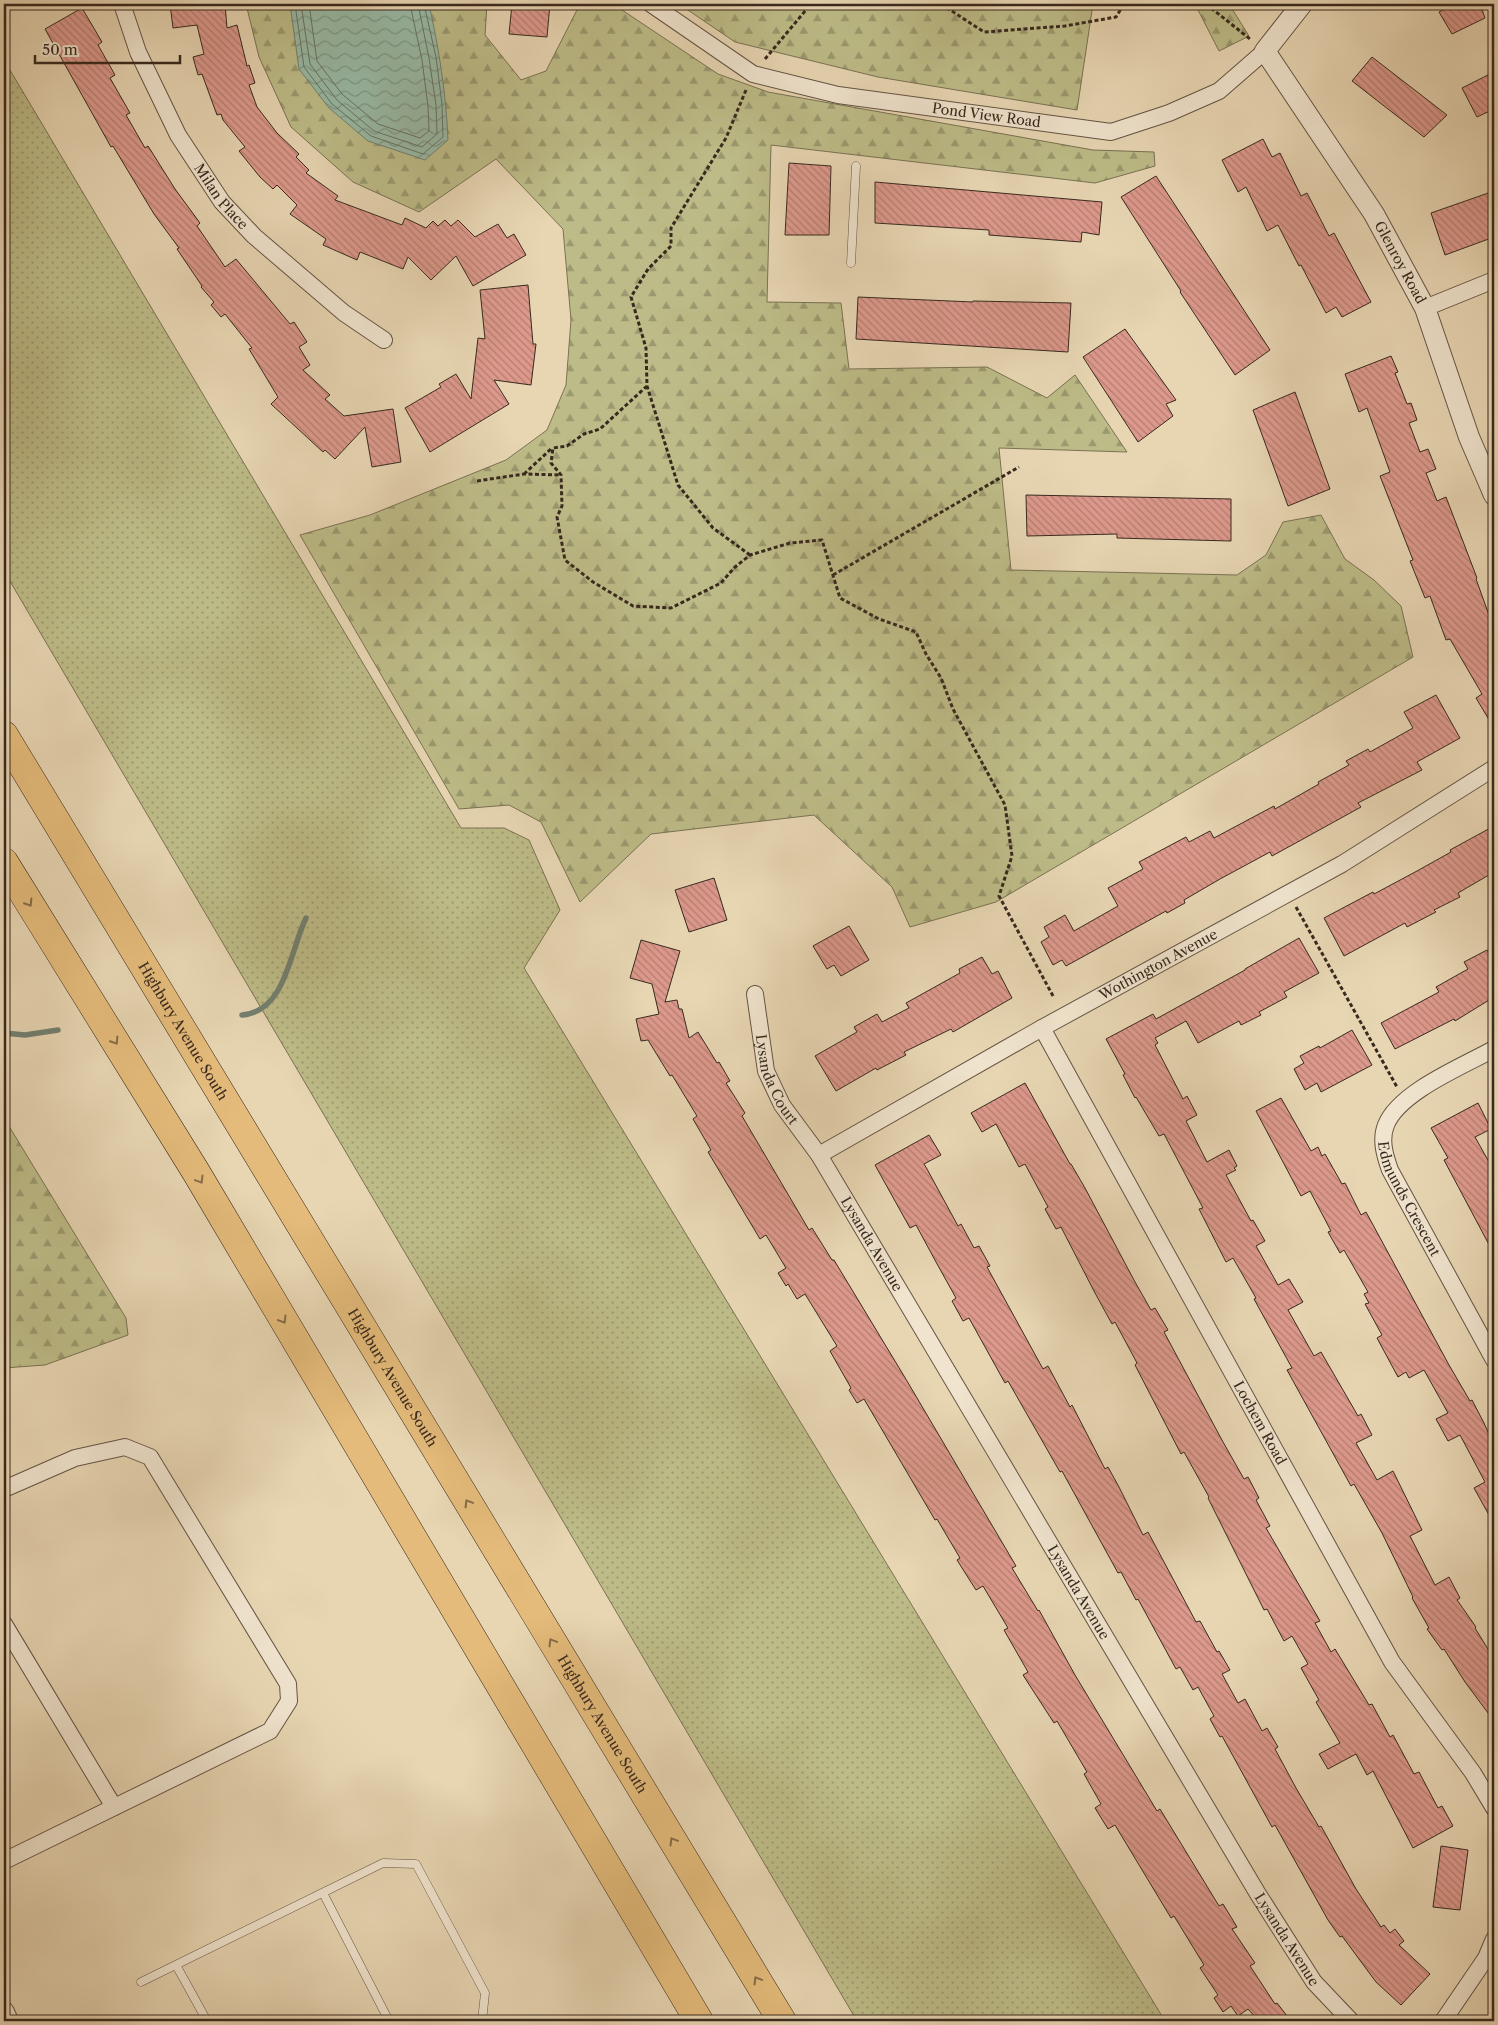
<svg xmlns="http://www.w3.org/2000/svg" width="1498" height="2025" font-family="'Libre Caslon Text',serif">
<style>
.grass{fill:url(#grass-dots);stroke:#7a7253}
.forest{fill:url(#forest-firs);stroke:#7a7253}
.water{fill:url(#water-waves);stroke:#728070}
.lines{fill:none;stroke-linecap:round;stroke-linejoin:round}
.shore{stroke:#687262;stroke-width:1}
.stream{stroke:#728070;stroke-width:5.5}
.building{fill:url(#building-back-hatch);stroke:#38291e}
.service-casing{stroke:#645443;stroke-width:9}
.minor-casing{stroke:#645443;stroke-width:18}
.tertiary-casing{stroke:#645443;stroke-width:22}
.motorway-casing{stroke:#38291e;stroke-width:29}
.path{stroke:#38291e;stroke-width:3;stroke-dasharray:4 2.5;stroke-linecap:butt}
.service{stroke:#f0e4ce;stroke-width:8}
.minor{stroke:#f0e4ce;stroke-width:16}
.tertiary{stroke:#f0e4ce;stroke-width:20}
.motorway{stroke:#e4bb7a;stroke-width:28}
.oneway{stroke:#856b47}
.labels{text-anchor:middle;stroke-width:5;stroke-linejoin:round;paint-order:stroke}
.street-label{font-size:14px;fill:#38291e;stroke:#f0e4ce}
</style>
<defs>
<pattern id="grass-dots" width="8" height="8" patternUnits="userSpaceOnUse" patternTransform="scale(1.25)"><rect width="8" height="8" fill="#bdbc88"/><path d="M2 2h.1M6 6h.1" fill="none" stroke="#9b996f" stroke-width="1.8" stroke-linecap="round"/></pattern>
<pattern id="forest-firs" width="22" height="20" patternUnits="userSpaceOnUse" patternTransform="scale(1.25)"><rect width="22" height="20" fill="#bdbc88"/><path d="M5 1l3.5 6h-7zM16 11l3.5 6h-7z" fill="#9b996f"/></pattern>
<pattern id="water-waves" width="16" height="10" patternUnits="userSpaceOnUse" patternTransform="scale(1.25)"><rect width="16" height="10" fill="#98baa6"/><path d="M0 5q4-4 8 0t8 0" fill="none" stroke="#7d9787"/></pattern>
<pattern id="building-back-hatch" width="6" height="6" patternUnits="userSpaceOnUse" patternTransform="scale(1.25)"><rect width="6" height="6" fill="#dd998c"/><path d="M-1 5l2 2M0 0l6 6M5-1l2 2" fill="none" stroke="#b47d72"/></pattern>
</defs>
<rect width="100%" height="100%" fill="#e8d6b3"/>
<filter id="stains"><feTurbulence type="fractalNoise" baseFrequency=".004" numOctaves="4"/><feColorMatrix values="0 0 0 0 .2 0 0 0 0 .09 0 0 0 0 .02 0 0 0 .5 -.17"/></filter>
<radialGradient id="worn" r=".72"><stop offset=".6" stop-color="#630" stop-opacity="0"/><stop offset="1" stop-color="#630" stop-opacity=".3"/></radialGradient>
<path class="grass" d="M4 60 461 828H504L529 840 560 910 524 968 1165 2021H857L4 571Z"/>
<path class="forest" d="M246 4H487L485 35 521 80 546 71 580 4H613L718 74 768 92 1093 150 1154 152 1155 166 1095 183 771 145 767 302 841 303 849 369 987 367 1047 398 1075 375 1127 452 999 448 1011 570 1237 575 1266 555 1283 522 1321 515 1345 559 1374 580 1401 606 1413 657 996 902 910 927 892 887 814 815 651 834 580 902 541 822 509 805 459 809 300 535 370 515 506 460 547 430 566 385 571 320 563 229 496 159 419 212 353 182 291 127 259 57Z
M679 4H1093L1077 110 878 77 735 42Z
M1195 4H1229L1249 36 1219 51Z
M4 1118 126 1318 128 1335 45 1365 4 1368Z"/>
<path class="water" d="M290 4H429C439 49 446 93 448 140L425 160 368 141 329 108 299 69Z"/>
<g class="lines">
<path class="shore" d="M295 4 304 67 332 104 371 136 423 154 443 137 442 104 436 57 424 4
M301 4 310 64 337 100 374 131 422 147 437 134 436 105 429 58 418 4
M309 4 317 61 342 94 378 124 420 138 429 131 428 106 422 60 410 4"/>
<path class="stream" d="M242 1015C286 1012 290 950 306 918
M4 1033 25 1035 58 1030"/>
</g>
<path class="building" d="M170 4H225L227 28 237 25 247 66 249 65 255 83 249 85 257 107 277 133 299 154 296 157 309 170 306 173 338 196 335 200 402 225 405 218 426 228 433 221 438 226 445 220 451 226 458 220 475 237 498 224 507 238 514 234 526 255 473 286 456 256 431 280 408 257 403 269 360 252 357 260 323 245 326 239 290 214 297 205 277 185 273 189 260 177 239 151 245 147 223 120 221 114 217 115 202 74 198 75 193 57 204 54 197 25 173 28Z
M512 4H550L547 37 509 34Z
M1455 4H1480L1485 18 1452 34 1439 12Z
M82 8 102 42 98 45 115 75 110 78 130 113 126 115 145 148 148 146 175 189 200 223 197 226 225 267 236 259 290 324 294 322 307 342 299 347 310 365 303 370 330 395 325 399 344 416 393 409 401 462 372 467 365 427 335 459 325 450 323 452 271 404 278 397 249 349 252 348 225 314 221 317 211 305 214 302 201 287 202 286 177 249 179 248 154 214 113 146 111 147 45 29Z
M1372 57 1447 115 1424 137 1352 81Z
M1494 72V109L1477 117 1462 88Z
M1263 139 1272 157 1280 153 1301 196 1307 193 1329 236 1334 233 1371 302 1342 317 1336 307 1326 313 1301 265 1299 266 1278 225 1267 231 1246 187 1238 192 1222 160Z
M789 163 831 166 829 235H785Z
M1156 176 1270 350 1235 375 1180 292 1181 291 1121 197Z
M875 182 1102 202 1099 235 1082 232 1081 242 989 235V230L875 223Z
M1494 191V237L1445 255 1431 213Z
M528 285 533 344H536L531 385 494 380 509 404 430 452 405 408 441 387 439 384 456 374 471 399 478 338 485 339 480 290Z
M858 297 973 302V301L1071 303 1068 352 856 339Z
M1125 329 1176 400 1166 404 1173 416 1138 442 1083 357Z
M1391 356 1398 372 1395 373 1407 404 1411 403 1417 420 1409 423 1420 452 1428 449 1436 469 1426 473 1437 501 1446 497 1477 578 1476 579 1494 629V728L1476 698 1482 694 1450 639 1446 640 1430 596 1425 598 1410 561 1413 560 1380 476 1390 472 1367 408 1359 412 1345 374Z
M1295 392 1330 489 1288 506 1253 410Z
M1026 495 1231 499V541L1117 538V534L1027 536Z
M1436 695 1460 738 1417 762 1422 770 1358 803 1361 807 1303 839 1272 856 1270 852 1220 879 1184 900 1185 903 1167 913 1166 911 1066 966 1062 960 1053 965 1041 942 1049 937 1044 927 1065 915 1074 931 1118 906 1108 888 1143 869 1139 862 1186 837 1189 842 1210 831 1214 838 1274 806 1275 809 1319 784 1318 782 1349 765 1346 761 1368 749 1370 752 1413 728 1404 712Z
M1494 826V872L1458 893 1460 897 1434 910 1436 912 1407 927 1405 923 1344 956 1324 918 1373 892 1374 894 1417 871 1451 852 1450 850Z
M714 878 727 920 689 932 675 890Z
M849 926 869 960 841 976 834 965 827 969 813 946Z
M1299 938 1319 973 1284 992 1287 997 1259 1012 1261 1015 1241 1025 1239 1021 1198 1043 1186 1021 1155 1038 1158 1043 1155 1045 1183 1099 1187 1096 1197 1115 1186 1121 1207 1162 1229 1150 1237 1166 1234 1168 1236 1170 1226 1175 1251 1221 1253 1220 1265 1241 1256 1246 1278 1285 1289 1279 1303 1302 1288 1310 1314 1356 1321 1352 1358 1416 1361 1414 1372 1435 1356 1443 1377 1480 1393 1471 1422 1530 1410 1536 1435 1585 1449 1577 1460 1598 1457 1600 1476 1627 1475 1628 1494 1659V1721L1465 1682 1444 1649 1442 1650 1427 1629 1429 1628 1412 1598 1413 1597 1382 1533 1354 1484 1351 1486 1287 1370 1292 1368 1254 1299 1256 1298 1233 1258 1226 1262 1199 1209 1203 1208 1164 1134 1159 1136 1136 1097 1135 1098 1123 1075 1125 1074 1106 1039 1153 1014 1156 1019 1245 970V969Z
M641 940 680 951 665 1002 677 1000 679 1009H682L689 1038 698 1032 717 1063 719 1062 730 1081 726 1083 745 1113 742 1116 809 1230 812 1228 832 1260H834L907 1381 1016 1566 1012 1568 1038 1611 1039 1610 1075 1675 1157 1811 1160 1809 1219 1906 1223 1904 1237 1927 1232 1929 1255 1963 1250 1966 1275 2004 1277 2003 1291 2021H1252L1256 2018 1248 2009 1238 2016 1231 2006 1223 2012 1214 1998 1218 1995 1200 1968 1204 1965 1174 1916 1171 1918 1115 1825 1108 1829 1095 1808 1101 1804 1084 1774 1087 1772 1057 1721 1054 1723 1023 1675 1028 1672 1004 1630 1008 1628 983 1586 976 1590 957 1560 960 1558 937 1519 935 1520 864 1399 857 1403 849 1390 851 1388 830 1351 837 1346 805 1294 797 1299 788 1284 786 1286 778 1273 786 1268 766 1235 760 1239 708 1152 711 1150 693 1119 697 1116 672 1075 670 1076 648 1040 641 1041 636 1019 659 1014 652 984 630 978Z
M1487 950 1494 964V997L1455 1021 1454 1019 1395 1049 1381 1023 1439 992 1436 987 1468 969 1464 962Z
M982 957 992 974 998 971 1012 998 953 1032 951 1029 904 1052 906 1055 877 1070 876 1068 836 1091 815 1056 857 1032 854 1027 877 1014 882 1022 909 1008 906 1003 960 973 959 969Z
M1352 1030 1372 1065 1321 1092 1317 1083 1305 1090 1294 1069 1304 1063 1300 1056 1319 1046 1320 1048Z
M1025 1083 1070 1164H1071L1085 1188 1135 1282 1151 1310 1155 1308 1168 1330 1164 1332 1223 1442 1244 1479 1248 1477 1259 1498 1256 1500 1270 1526 1266 1528 1320 1621 1315 1623 1331 1652 1335 1649 1369 1705 1372 1704 1390 1737 1393 1735 1414 1774 1419 1772 1438 1808 1442 1806 1453 1826 1413 1848 1373 1771 1367 1775 1356 1754 1328 1769 1319 1754 1340 1743 1316 1702 1319 1700 1301 1668 1308 1664 1292 1636 1284 1641 1267 1609 1264 1610 1208 1498 1209 1497 1184 1452 1181 1454 1135 1365 1137 1363 1115 1322 1112 1324 1095 1293 1061 1227 1056 1229 1045 1209 1048 1207 1025 1164 1019 1167 996 1124 982 1132 971 1113Z
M1281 1098 1311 1151 1318 1147 1322 1156 1325 1154 1342 1184 1345 1183 1361 1215 1366 1212 1449 1365 1470 1401 1472 1400 1484 1423 1494 1446V1524L1474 1488 1485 1482 1460 1435 1448 1441 1436 1419 1448 1413 1424 1370 1409 1378 1406 1372 1398 1377 1377 1338 1382 1335 1365 1304 1369 1303 1364 1294 1368 1292 1344 1250 1340 1253 1328 1232 1331 1231 1310 1191 1301 1196 1256 1111Z
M1478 1103 1491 1129 1475 1137 1494 1171V1254L1444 1160 1448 1158 1431 1128Z
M929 1135 941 1155 924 1164 927 1169 958 1226 961 1224 974 1248 979 1246 990 1266 987 1267 1043 1369 1048 1366 1070 1407 1072 1405 1105 1469 1108 1467 1119 1487 1143 1535 1148 1532 1196 1622 1200 1621 1217 1652 1219 1651 1230 1670 1222 1674 1238 1703 1245 1699 1262 1731 1267 1728 1278 1747 1275 1749 1296 1788 1319 1827 1321 1826 1356 1889 1381 1927 1384 1925 1390 1933 1395 1929 1404 1941 1399 1945 1430 1974 1401 2005 1376 1982 1342 1936 1340 1937 1328 1920 1275 1825 1272 1827 1222 1736 1220 1737 1210 1719 1214 1716 1198 1687 1193 1690 1180 1667 1176 1669 1138 1599 1136 1600 1121 1572 1118 1573 1062 1471 1060 1472 1008 1381 1005 1383 969 1318 963 1321 952 1301 956 1298 936 1262 916 1225 910 1228 875 1165Z
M1441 1846 1468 1850 1460 1910 1433 1907Z"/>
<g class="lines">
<defs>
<path id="service" d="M851 263 856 166
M323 1893 389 2021
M176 1965 207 2021
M141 1982 383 1863 416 1864 485 1993 482 2021"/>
<g id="minor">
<path id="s1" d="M122 4 138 52 178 135 222 202 254 236 344 313 384 340"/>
<path id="s2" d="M651 4 753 74 838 95 1111 132 1169 113 1219 91 1265 51"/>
<path d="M1425 308 1494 280"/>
<path id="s3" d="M755 994 766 1071 782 1105 819 1155 1258 1894 1314 1982 1351 2021"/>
<path id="s4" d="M1042 1028 1392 1662 1473 1773 1494 1808"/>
<path id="s5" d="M1494 1049C1463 1066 1399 1092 1386 1125 1380 1140 1385 1156 1390 1170L1494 1360"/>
<path id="s6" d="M819 1155 1042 1028 1342 864 1494 768"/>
<path d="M4 1489 75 1458 125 1447 150 1457 288 1684 289 1701 270 1731 4 1861"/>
<path d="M4 1624 114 1807"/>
<path d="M1443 2021 1486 1958 1494 1939"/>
</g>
<g id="tertiary">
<path id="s7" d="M1302 4 1265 51 1374 214 1425 308 1469 437 1494 495"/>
<path d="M4 2012 8 2021"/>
</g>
<g id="motorway">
<path id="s8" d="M4 735 782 2021"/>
<path d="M4 862 196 1172 699 2021"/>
</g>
</defs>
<use href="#service" class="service-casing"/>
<use href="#minor" class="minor-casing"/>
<use href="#tertiary" class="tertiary-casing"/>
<use href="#motorway" class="motorway-casing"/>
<path class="path" d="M941 4 984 32 1065 26 1116 17 1124 4
M1206 4 1250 39
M765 59 811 4
M746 90 726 138 671 228V246L648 269 631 297 646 348 647 386 678 485 713 528 750 555
M647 386 600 429 584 434 567 446 553 448 551 463 561 475 562 506 557 517 565 560 593 582 633 606 671 608 721 583 734 568 750 555 790 543 822 540 840 598 879 619 916 632 926 654 941 678 953 709 1005 805 1012 856 999 896 1053 996
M524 474 552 448
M477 481 524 474 561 475
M833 575 1019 467
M1296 907 1397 1087"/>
<use href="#service" class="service"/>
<use href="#minor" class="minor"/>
<use href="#tertiary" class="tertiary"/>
<use href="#motorway" class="motorway"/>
</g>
<defs><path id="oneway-chevron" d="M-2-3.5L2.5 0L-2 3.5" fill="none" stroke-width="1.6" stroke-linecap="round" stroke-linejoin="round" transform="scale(1.25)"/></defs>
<g class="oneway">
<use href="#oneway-chevron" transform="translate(29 903) rotate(58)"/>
<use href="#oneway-chevron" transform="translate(115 1041) rotate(58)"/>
<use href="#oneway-chevron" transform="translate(200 1180) rotate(59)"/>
<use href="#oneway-chevron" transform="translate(283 1320) rotate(59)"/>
<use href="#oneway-chevron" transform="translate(468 1503) rotate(-121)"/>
<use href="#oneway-chevron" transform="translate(552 1642) rotate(-121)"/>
<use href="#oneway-chevron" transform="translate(673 1841) rotate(-121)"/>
<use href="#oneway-chevron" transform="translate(757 1980) rotate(-121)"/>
</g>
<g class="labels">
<g class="street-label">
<text dy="5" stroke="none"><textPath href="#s2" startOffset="361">Pond View Road</textPath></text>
<text dy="5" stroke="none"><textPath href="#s1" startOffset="218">Milan Place</textPath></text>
<text dy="5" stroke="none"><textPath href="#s7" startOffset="311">Glenroy Road</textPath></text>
<text dy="5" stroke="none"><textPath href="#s6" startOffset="389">Wothington Avenue</textPath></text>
<text dy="5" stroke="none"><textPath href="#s8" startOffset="346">Highbury Avenue South</textPath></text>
<text dy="5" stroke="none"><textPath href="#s3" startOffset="89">Lysanda Court</textPath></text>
<text dy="5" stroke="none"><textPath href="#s5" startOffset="214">Edmunds Crescent</textPath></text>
<text dy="5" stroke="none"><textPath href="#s3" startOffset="281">Lysanda Avenue</textPath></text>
<text dy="5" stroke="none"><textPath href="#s8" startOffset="751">Highbury Avenue South</textPath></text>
<text dy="5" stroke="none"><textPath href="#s4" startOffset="451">Lochem Road</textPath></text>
<text dy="5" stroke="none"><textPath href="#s3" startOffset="686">Lysanda Avenue</textPath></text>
<text dy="5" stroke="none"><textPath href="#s8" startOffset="1156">Highbury Avenue South</textPath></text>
<text dy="5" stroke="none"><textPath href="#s3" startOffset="1091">Lysanda Avenue</textPath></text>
</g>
</g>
<rect width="1498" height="2025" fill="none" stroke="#e8d6b3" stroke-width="20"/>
<rect x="5" y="5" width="1488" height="2015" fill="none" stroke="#38291e" stroke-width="2.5"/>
<rect x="10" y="10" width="1478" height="2005" fill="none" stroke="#38291e"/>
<path d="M35 55v8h145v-8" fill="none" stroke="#38291e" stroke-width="2.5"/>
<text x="42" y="55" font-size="15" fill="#38291e" stroke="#f0e4ce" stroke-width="4" paint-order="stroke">50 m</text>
<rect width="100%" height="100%" filter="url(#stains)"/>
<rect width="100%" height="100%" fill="url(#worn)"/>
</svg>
